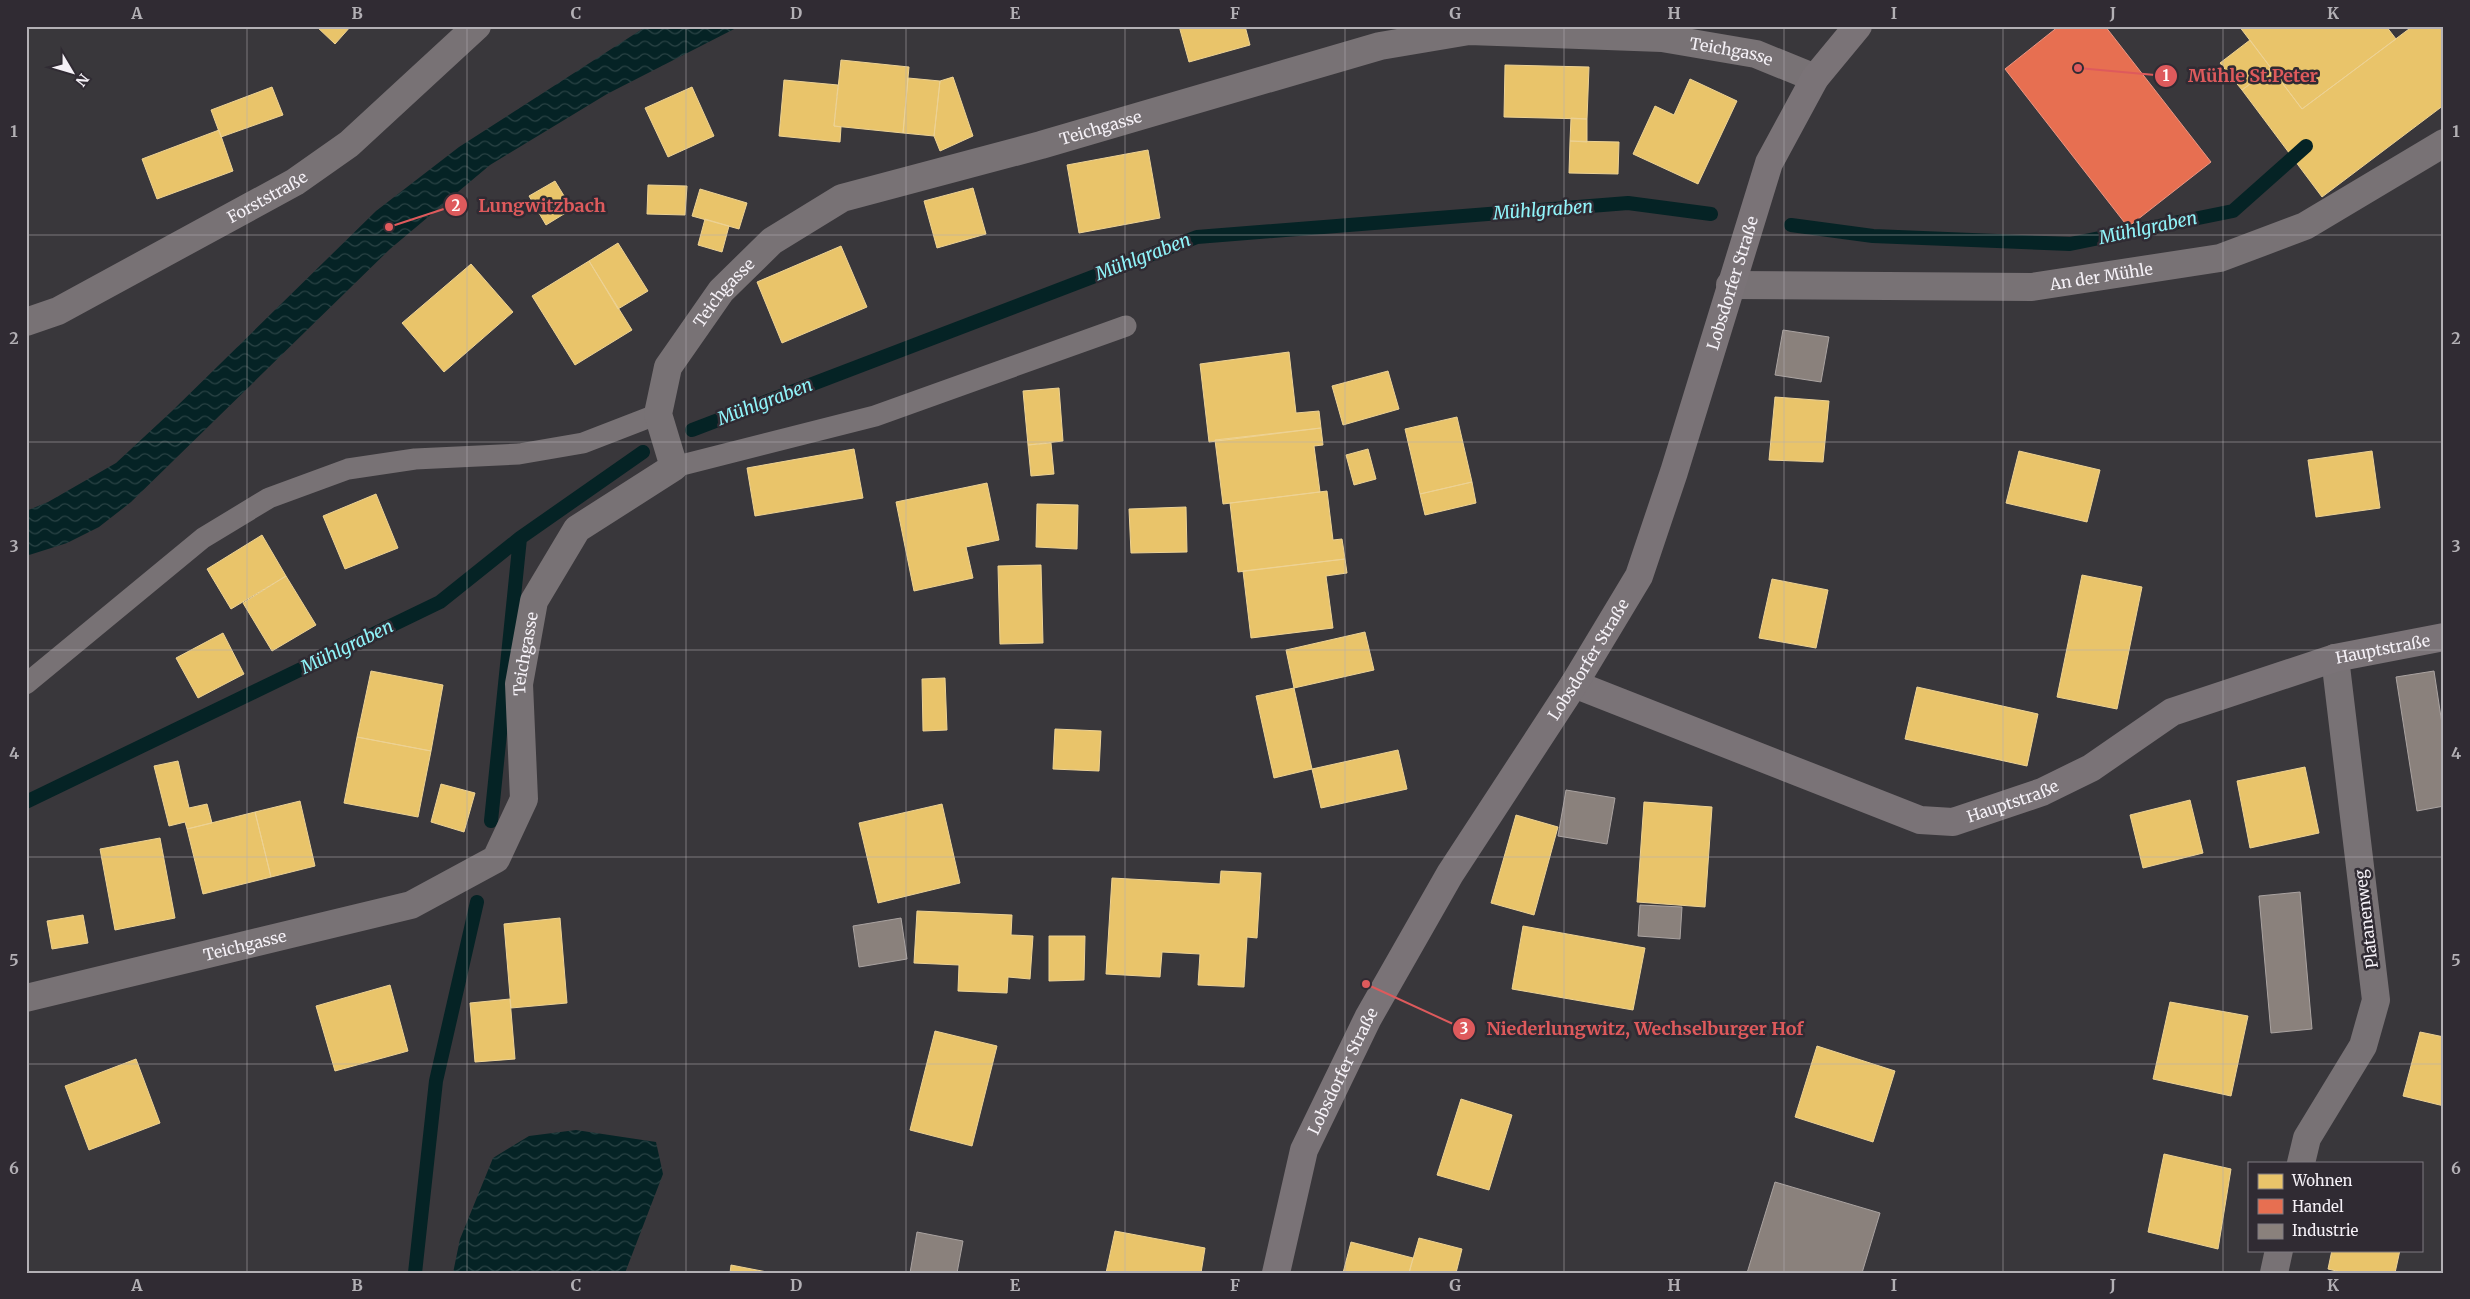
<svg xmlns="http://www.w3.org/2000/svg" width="2470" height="1299" font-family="Merriweather,serif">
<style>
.water{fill:url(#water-waves)}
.homes{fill:#e9c46a;stroke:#edd294}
.shops{fill:#e76f51;stroke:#eb9683}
.industry{fill:#8a817c;stroke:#aaa3a1}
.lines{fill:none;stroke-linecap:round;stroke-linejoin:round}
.stream{stroke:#052325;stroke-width:14}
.lane{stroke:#787275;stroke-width:21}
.street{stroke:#787275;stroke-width:28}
.secondary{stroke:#7a7377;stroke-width:28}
.grid{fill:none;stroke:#b3b0b5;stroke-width:1;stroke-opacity:0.55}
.labels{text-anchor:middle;stroke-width:5;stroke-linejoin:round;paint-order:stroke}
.street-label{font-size:16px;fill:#f5f1f7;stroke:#302b33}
.water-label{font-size:18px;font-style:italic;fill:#90f4fa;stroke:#302b33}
.leader{fill:none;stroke:#de5a5c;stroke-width:2}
.callout-dot{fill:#de5a5c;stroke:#302b33;stroke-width:2}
.mark-label{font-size:15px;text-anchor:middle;font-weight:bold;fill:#fff}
.callout-label{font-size:18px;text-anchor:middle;font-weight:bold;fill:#de5a5c;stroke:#302b33;stroke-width:5;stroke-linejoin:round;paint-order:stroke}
.neatline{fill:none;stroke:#b3b0b5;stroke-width:2}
.grid-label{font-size:16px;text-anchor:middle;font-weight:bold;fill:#b3b0b5}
</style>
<defs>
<pattern id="water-waves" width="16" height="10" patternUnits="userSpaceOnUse" patternTransform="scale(1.25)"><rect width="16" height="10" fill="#052325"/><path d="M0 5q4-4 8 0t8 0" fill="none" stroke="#2a4345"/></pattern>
</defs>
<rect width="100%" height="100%" fill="#39373b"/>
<path class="water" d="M647 26H740L607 94 490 165 390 249 131 502 99 527 67 543 26 556V511L48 502 116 463 172 411 376 211 459 147Z
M576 1130 656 1142 663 1174 625 1273H453L460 1239 493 1158 529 1136Z"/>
<path class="homes" d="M316 26H351L335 44Z
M1179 26H1245L1250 45 1189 62Z
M2239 26H2386L2396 39 2302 109Z
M2413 26H2444V105L2322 197 2242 90 2271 68 2302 109Z
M2250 40 2271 68 2242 90 2220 63Z
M841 60 909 67 903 133 834 126Z
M1505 65 1589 67 1587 119 1504 117Z
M953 77 973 136 940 151 934 136 940 81Z
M908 78 940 81 934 136 903 133Z
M1690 79 1737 101 1698 184 1633 154 1655 106 1674 115Z
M784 80 838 85 834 126 841 127 840 142 779 136Z
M272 87 283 115 221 137 211 110Z
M692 87 714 136 668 157 645 108Z
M1571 118 1587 119V142L1570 141Z
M219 130 233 171 157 199 142 159Z
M1570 141 1619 142 1618 174 1569 173Z
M1148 150 1160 218 1079 233 1067 165Z
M555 181 572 209 546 225 529 196Z
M648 185 687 186 685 215 647 214Z
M973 188 986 234 937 248 924 201Z
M700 189 747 203 739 229 692 216Z
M705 219 729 226 722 252 698 245Z
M618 243 648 291 618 309 589 261Z
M841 246 867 307 782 343 757 282Z
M589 261 632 330 575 365 532 296Z
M471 264 513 312 444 372 402 323Z
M1289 352 1296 413 1319 411 1321 428 1209 442 1200 364Z
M1388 371 1399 409 1343 425 1332 386Z
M1059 388 1063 441 1028 445 1023 391Z
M1775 397 1829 401 1823 462 1769 460Z
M1457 417 1472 482 1420 494 1405 429Z
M1321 428 1323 445 1314 446 1320 492 1223 504 1215 440Z
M1051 443 1054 474 1031 476 1028 445Z
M854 449 863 498 755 516 747 468Z
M1368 449 1376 479 1354 485 1346 455Z
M2019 451 2100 470 2087 522 2006 503Z
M2372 451 2380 508 2316 517 2308 460Z
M1472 482 1476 503 1425 515 1420 494Z
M987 483 999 540 966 547 973 578 914 591 896 502Z
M1327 491 1333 540 1342 539 1345 559 1238 572 1230 503Z
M376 494 398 548 345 569 323 516Z
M1037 504 1078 505 1077 549 1036 547Z
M1186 507 1187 552 1131 553 1129 509Z
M262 535 286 576 231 609 207 569Z
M1345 559 1347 573 1326 576 1333 628 1251 638 1243 571Z
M1041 565 1043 643 1000 644 998 566Z
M2082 575 2142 587 2117 709 2057 697Z
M286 576 316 625 272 651 243 603Z
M1772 579 1828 590 1816 648 1759 638Z
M1365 632 1374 670 1294 688 1286 650Z
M223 633 244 674 198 698 176 658Z
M371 671 443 685 431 751 357 737Z
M945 678 947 730 923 731 922 679Z
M1917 687 2038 714 2027 766 1905 739Z
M1294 688 1312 769 1274 778 1256 696Z
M1055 729 1101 731 1099 771 1053 769Z
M357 737 431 751 418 817 344 803Z
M1398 750 1407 789 1321 808 1312 769Z
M178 761 189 808 207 804 212 823 187 829 185 822 169 826 154 766Z
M2305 767 2319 833 2250 848 2237 781Z
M441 784 475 793 464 832 431 822Z
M2190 800 2203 853 2143 868 2130 815Z
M300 801 315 866 271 877 255 812Z
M1644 802 1712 807 1705 907 1637 902Z
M942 804 960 883 878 903 859 823Z
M255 812 271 877 203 894 187 829Z
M1516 815 1558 827 1534 915 1491 903Z
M160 838 175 918 115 930 100 849Z
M1221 871 1261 873 1257 938 1247 937 1244 987 1198 985 1200 954 1162 952 1160 977 1106 974 1112 878 1220 884Z
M917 911 1012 915 1011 935 1033 936 1030 979 1008 977 1007 993 958 991 959 965 914 963Z
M83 915 88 943 52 949 47 921Z
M560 918 567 1003 511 1008 504 924Z
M1523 926 1645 948 1633 1010 1512 989Z
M1049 936H1085L1084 980 1049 981Z
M390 985 408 1051 335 1071 316 1006Z
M510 999 515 1059 475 1062 470 1003Z
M2170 1002 2248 1016 2231 1096 2153 1079Z
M935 1031 997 1046 972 1146 910 1130Z
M2420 1032 2444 1037V1106L2403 1096Z
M1817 1046 1895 1071 1873 1142 1795 1117Z
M136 1059 160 1123 89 1150 65 1086Z
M1461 1099 1512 1115 1489 1190 1437 1175Z
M2164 1154 2231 1169 2218 1249 2148 1232Z
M1115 1231 1205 1248 1201 1273H1106Z
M1419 1238 1462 1249 1456 1273H1409Z
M1351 1242 1413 1258 1409 1273H1343Z
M2332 1250H2400L2395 1273H2345L2328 1269Z
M731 1265 772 1273H730Z"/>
<path class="shops" d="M2059 26H2105L2211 162 2128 227 2005 69Z"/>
<path class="industry" d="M1783 330 1829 337 1821 382 1775 375Z
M2434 671 2444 737V806L2417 811 2396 677Z
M1566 790 1615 798 1607 844 1558 836Z
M2300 892 2312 1029 2271 1033 2259 896Z
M1640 905 1682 907 1680 939 1638 936Z
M901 918 907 959 859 967 853 926Z
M1775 1182 1880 1213 1862 1273H1747Z
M917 1232 963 1241 957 1273H910Z"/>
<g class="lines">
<path class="stream" d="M1791 225 1873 236 2070 244 2233 211 2306 146
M692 430 1197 237 1628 203 1711 214
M26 802 440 602 520 538 643 452
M491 821 520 538
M415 1273 436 1081 477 902"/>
<path class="lane" d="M674 467 875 416 1126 326
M26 684 203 538 269 498 348 469 415 459 519 454 583 443 658 414"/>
<g class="street">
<path id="s1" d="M1730 285 2032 287 2220 258 2305 226 2444 143"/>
<path id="s2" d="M26 322 58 311 295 182 349 144 477 26"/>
<path id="s3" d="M26 998 411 905 496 859 524 799 519 684 534 601 577 529 674 467 658 414 668 367 721 291 772 241 842 198 1041 145 1380 46 1469 31 1662 38 1756 54 1815 78"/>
<path d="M2301 1163 2307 1138 2363 1046 2376 1000 2335 658"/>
<path d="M2274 1273 2279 1250"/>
</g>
<g class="secondary">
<path id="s4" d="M1574 684 1920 820 1953 822 2042 792 2091 768 2172 712 2335 658 2444 637"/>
<path id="s5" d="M1276 1273 1304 1150 1368 1018 1450 874 1574 684 1639 576 1674 472 1769 163 1815 78 1858 26"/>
</g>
</g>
<path class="grid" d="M247 26V1273M467 26V1273M686 26V1273M906 26V1273M1125 26V1273M1345 26V1273M1564 26V1273M1784 26V1273M2003 26V1273M2223 26V1273M26 235H2444M26 442H2444M26 650H2444M26 857H2444M26 1064H2444"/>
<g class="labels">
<g class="street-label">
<text dy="6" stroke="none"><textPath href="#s3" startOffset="2220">Teichgasse</textPath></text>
<text dy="6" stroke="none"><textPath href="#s3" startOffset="1575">Teichgasse</textPath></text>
<text dy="6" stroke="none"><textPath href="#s2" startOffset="272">Forststraße</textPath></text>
<text dy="6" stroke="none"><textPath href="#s1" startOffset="372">An der Mühle</textPath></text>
<text dy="6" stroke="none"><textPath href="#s5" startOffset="1099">Lobsdorfer Straße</textPath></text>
<text dy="6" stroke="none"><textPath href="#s3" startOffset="1154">Teichgasse</textPath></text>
<text dy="6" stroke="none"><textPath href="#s4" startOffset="872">Hauptstraße</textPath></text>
<text dy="6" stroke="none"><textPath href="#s3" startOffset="705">Teichgasse</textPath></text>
<text dy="6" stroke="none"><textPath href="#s5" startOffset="694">Lobsdorfer Straße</textPath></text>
<text dy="6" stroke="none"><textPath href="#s4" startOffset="468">Hauptstraße</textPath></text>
<text transform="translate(2366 919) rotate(-97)" y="6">Platanenweg</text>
<text dy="6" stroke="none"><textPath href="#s3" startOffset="225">Teichgasse</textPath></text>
<text dy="6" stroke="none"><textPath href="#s5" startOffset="214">Lobsdorfer Straße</textPath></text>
</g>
<g class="water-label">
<text transform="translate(1543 210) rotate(-4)" y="6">Mühlgraben</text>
<text transform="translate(2148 228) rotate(-12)" y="6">Mühlgraben</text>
<text transform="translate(1143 257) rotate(-21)" y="6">Mühlgraben</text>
<text transform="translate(765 402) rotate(-21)" y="6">Mühlgraben</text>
<text transform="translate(347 647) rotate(-26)" y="6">Mühlgraben</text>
</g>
</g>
<path class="leader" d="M2078 68L2166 76M389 227L456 205M1366 984L1464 1029"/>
<g class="callout-dot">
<circle cx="2078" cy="68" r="5"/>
<circle cx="389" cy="227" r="5"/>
<circle cx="1366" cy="984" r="5"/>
<circle cx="2166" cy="76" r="12"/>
<circle cx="456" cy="205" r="12"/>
<circle cx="1464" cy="1029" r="12"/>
</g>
<g class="mark-label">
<text x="2166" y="81">1</text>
<text x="456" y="211">2</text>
<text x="1464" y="1034">3</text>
</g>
<g class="callout-label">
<text x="2253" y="82">Mühle St.Peter</text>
<text x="542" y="212">Lungwitzbach</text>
<text x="1645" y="1035">Niederlungwitz, Wechselburger Hof</text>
</g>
<rect width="2470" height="1299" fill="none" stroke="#302b33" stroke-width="55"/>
<rect x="2248" y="1162" width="175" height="90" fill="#302b33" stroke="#7f7a81"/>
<rect x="2258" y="1174" width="25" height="15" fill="#e9c46a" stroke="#7f7a81"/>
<text x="2292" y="1186" font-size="15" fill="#f5f1f7">Wohnen</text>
<rect x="2258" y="1199" width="25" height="15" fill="#e76f51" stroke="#7f7a81"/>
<text x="2292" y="1212" font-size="15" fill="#f5f1f7">Handel</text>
<rect x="2258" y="1224" width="25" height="15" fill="#8a817c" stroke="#7f7a81"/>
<text x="2292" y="1236" font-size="15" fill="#f5f1f7">Industrie</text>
<g transform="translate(72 72) rotate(128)" stroke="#302b33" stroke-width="4" paint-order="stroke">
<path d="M0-4L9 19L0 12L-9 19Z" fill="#f5f1f7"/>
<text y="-8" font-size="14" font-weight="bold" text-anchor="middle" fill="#f5f1f7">N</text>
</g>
<rect x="28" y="28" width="2414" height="1244" class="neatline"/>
<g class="grid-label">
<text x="137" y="19">A</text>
<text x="357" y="19">B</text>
<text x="576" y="19">C</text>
<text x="796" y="19">D</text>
<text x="1015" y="19">E</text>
<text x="1235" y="19">F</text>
<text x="1455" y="19">G</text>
<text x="1674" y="19">H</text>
<text x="1894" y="19">I</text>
<text x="2113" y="19">J</text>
<text x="2333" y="19">K</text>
<text x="14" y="137">1</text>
<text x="2456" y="137">1</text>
<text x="14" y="344">2</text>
<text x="2456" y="344">2</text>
<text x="14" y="552">3</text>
<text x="2456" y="552">3</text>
<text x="14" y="759">4</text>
<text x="2456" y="759">4</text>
<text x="14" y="966">5</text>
<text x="2456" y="966">5</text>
<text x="14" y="1174">6</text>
<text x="2456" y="1174">6</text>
<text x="137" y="1291">A</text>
<text x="357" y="1291">B</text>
<text x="576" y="1291">C</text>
<text x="796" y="1291">D</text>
<text x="1015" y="1291">E</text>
<text x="1235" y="1291">F</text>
<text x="1455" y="1291">G</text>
<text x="1674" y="1291">H</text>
<text x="1894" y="1291">I</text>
<text x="2113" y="1291">J</text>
<text x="2333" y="1291">K</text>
</g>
</svg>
